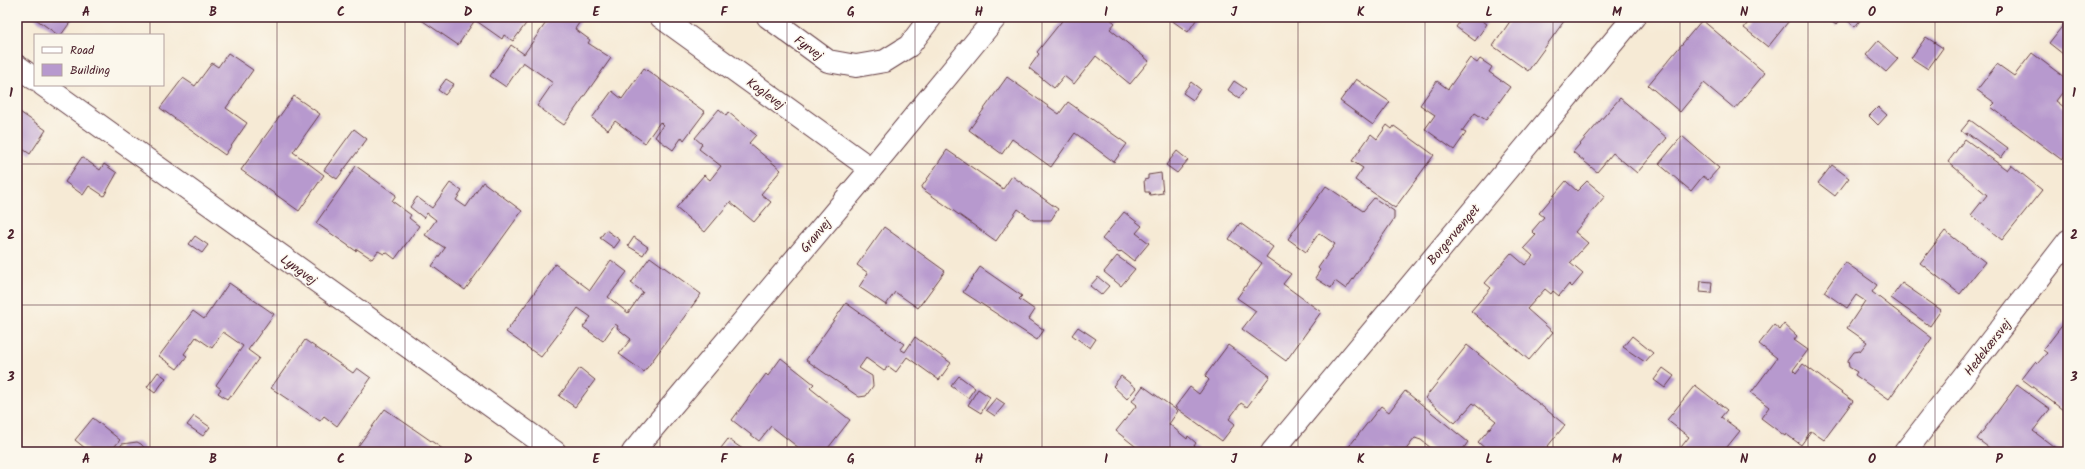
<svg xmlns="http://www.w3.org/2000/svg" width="2085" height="469" font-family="Kalam,sans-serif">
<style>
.building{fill:#b799ce}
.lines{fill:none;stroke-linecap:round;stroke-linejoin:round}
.minor-casing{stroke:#643d44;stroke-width:24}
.tertiary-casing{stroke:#643d44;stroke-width:24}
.minor{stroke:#fff;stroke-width:22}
.tertiary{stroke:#fff;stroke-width:22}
.grid{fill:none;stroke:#4a1f2b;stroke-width:1;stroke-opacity:0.55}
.labels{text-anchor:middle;stroke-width:3;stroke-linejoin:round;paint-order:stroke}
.street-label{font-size:13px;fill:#4a1f2b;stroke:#fbf7ec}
.neatline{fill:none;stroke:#4a1f2b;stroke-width:1.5}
.grid-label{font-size:13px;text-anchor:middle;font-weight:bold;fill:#4a1f2b}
</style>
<rect width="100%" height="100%" fill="#fbf7ec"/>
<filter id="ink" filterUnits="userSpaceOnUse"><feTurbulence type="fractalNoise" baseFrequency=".025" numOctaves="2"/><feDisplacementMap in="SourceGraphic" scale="8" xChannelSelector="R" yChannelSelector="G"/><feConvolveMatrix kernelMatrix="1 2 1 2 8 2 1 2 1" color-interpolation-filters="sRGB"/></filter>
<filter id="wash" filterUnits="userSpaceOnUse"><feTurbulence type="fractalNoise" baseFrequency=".012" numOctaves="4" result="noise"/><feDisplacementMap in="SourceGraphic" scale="16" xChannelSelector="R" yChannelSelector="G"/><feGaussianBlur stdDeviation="0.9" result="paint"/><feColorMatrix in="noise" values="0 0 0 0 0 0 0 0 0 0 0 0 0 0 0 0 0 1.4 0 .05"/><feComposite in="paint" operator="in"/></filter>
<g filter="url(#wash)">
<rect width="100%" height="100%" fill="#f6ead5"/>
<g id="blocks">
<path class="building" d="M33 17H74L61 35H58Z
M421 17H531L513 41 504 35 502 39 475 20 458 45 420 19Z
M550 17H577L581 20 575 29 590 40 588 43 611 58 564 125 537 106 553 83 523 62 506 87 490 76 511 45 524 54Z
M1065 17H1108L1115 23 1110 29 1149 61 1130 84 1096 56 1074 84 1064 76 1054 88 1029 68 1039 54 1037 52Z
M1167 17H1198L1188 32Z
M1292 17H1305L1299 23Z
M1463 17H1477L1487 24 1475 41 1456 27Z
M1513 17H1567L1528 71 1493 46Z
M1752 17H1792L1768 47 1744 28Z
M1826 17H1843L1836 25Z
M1844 17H1859L1861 19 1855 27Z
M2068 19V58L2049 43Z
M1702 20 1765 73 1735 109 1704 83 1680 112 1648 85Z
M1926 37 1943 48 1928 69 1911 58Z
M1878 41 1898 59 1886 72 1866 55Z
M228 53 253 70 226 108 247 123 225 155 160 108 183 78 195 86 212 63 218 67Z
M2032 53 2068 80V85L2056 101 2068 110V153L2062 160 1991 107 1995 103 1977 90 1997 64 2014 76Z
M1470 58 1477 63 1480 59 1492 67 1489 72 1510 87 1486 120 1475 113 1462 131 1466 133 1454 150 1425 129 1435 115 1420 105 1437 81 1448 89Z
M644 68 705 112 684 140 682 137 673 150 655 137 663 125 660 122 645 143 615 121 608 130 592 118 612 91 622 99Z
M1007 77 1059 114 1068 102 1127 144 1114 162 1075 133 1051 167 1012 139 1002 154 969 130Z
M446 79 454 84 445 95 438 90Z
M1356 79 1390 102 1373 125 1340 101Z
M1234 81 1246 89 1239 98 1228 90Z
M1191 82 1200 89 1193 100 1183 93Z
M294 96 320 114 293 152 324 175 299 211 241 170Z
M1620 98 1667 138 1637 173 1613 153 1597 172 1573 152Z
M1878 107 1887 115 1878 125 1869 116Z
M719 109 726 115 728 112 756 135 749 143 781 170 761 194 771 202 754 222 730 202 705 232 676 208 704 175 710 180 721 166 699 149 702 144 695 138Z
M17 110 46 130 30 154 17 145Z
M1970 120 2008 148 2001 158 1967 133 1966 135 1961 131Z
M1387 125 1392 129 1394 126 1434 155 1395 208 1355 180 1363 168 1352 161 1371 134 1377 139Z
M354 129 367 139 337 179 324 170Z
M1682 136 1719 168 1708 180 1703 176 1691 191 1659 164Z
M1965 139 2007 170 2011 165 2042 190 2002 240 1971 215 1987 195 1948 162Z
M947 150 1003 189 1012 176 1058 209 1051 220H1033L1018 209 996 241 921 188Z
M1177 151 1188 160 1177 173 1166 165Z
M82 157 100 170 104 164 117 173 104 196 89 186 83 195 65 182Z
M1832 165 1849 178 1835 196 1818 183Z
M356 166 396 195 392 201 411 215 409 218 419 226 395 259 386 252 384 254 378 251 372 259 357 249 356 251 316 223Z
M1161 173 1163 193 1150 195 1149 192H1145L1144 180 1148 179V175Z
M1566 181 1577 191 1587 181 1605 196 1575 232 1588 243 1570 263 1583 274 1572 287 1569 284 1559 296 1553 291 1551 294 1545 289 1527 309 1553 332 1529 360 1471 311 1491 288 1485 283 1511 253 1525 265 1533 256 1524 248 1536 235 1532 231 1544 217 1539 213Z
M483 182 522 211 465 290 432 266 445 248 425 235 436 220 427 213 424 218 410 207 417 197 432 208 450 183 462 191 456 200 466 207Z
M1326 186 1363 211 1374 198 1394 211V219L1346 289 1335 281 1331 288 1315 278 1320 270 1318 268 1335 244 1319 233 1306 252 1288 239Z
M1124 212 1142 226 1136 233 1149 243 1134 261 1121 251 1119 253 1102 239Z
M1240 223 1273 247 1266 257 1291 274 1283 284 1321 312 1286 361 1242 329 1256 311 1237 298 1262 263 1229 239Z
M884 227 945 271 918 308 895 292 886 305 859 287 868 273 857 265Z
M606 230 620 240 614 248 600 238Z
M1945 231 1985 262 1960 294 1920 263Z
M195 236 208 245 202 253 189 244Z
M634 237 648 247 643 255 628 246Z
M1117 256 1135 269 1121 286 1104 272Z
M650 257 701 294 644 372 619 354 631 339 617 328 618 326 615 324 603 341 583 327 591 317 578 308 541 357 506 332 555 264 590 290 611 260 627 272 608 297 628 313 643 292 631 283Z
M1845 262 1877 285 1872 292 1932 338 1889 399 1855 375 1857 372 1849 367 1848 360 1854 352 1860 351 1867 342 1847 328 1865 301 1856 295 1847 308 1824 292Z
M980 267 1022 296 1019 299 1035 310 1029 319 1044 330 1037 340 963 292Z
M1098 277 1109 286 1101 295 1090 286Z
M1701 281 1712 282 1711 293 1700 292Z
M229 283 274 314 248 350 259 358 232 396 230 395 227 399 218 393 221 389 216 385 243 346 223 332 212 348 196 337 184 354 187 356 177 369 159 356 193 311 204 319Z
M1902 283 1941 310 1930 326 1891 298Z
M846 303 904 344 900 349 905 352 915 337 951 363 939 380 907 357 896 372 888 366 884 371 866 358 859 368 872 376 873 386 866 396 859 397 806 360Z
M2068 318V363L2066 365 2068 367V381L2064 386 2068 389V418L2065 415 2067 413 2022 379 2035 362 2037 364 2047 353 2043 350Z
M1784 324 1797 336 1794 340 1808 350 1793 370 1796 373 1803 364 1853 401 1824 440 1811 431 1801 445 1786 434 1785 436 1761 418 1769 407 1751 393 1777 358 1759 344 1774 325 1780 330Z
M1078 327 1096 339 1090 348 1072 335Z
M1632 336 1653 353 1645 362 1623 347Z
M305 340 353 373 357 368 371 378 337 426 324 416 320 421 271 388Z
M1228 345 1270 376 1247 407 1241 403 1229 419 1235 424 1222 441 1175 407 1190 387 1199 394 1209 380 1205 376Z
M1467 345 1565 425 1543 452H1489L1478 442 1496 421 1473 403 1455 423 1425 398Z
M781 358 814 384 810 388 850 420 825 452H804L771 426 759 441 732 420 766 374 768 376Z
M580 368 595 380 575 407 559 396Z
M1663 368 1674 376 1665 388 1654 380Z
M158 372 166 378 155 393 147 387Z
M959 376 975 388 968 398 951 386Z
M1121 376 1136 388 1127 399 1113 386Z
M1695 385 1727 410 1721 417 1740 431 1723 452 1678 451 1689 437 1667 420Z
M2017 385 2050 409 2033 431 2061 452H1995L1977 439Z
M1143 386 1178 411 1169 424 1187 439 1188 436 1196 443 1194 446 1201 452H1138L1140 450 1116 431 1137 405 1132 401Z
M978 389 990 397 981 413 968 405Z
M1405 391 1468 442 1461 452H1436L1421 440 1415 438 1404 452H1350L1347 449 1381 406 1389 412Z
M996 398 1005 404 995 416 986 410Z
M385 409 447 452H361L356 449Z
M194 416 210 427 203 436 187 425Z
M93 418 120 440 110 452H90L75 440Z
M728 439 747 452H718Z
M137 442 141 444 148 452H116L122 444Z"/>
</g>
</g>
<g filter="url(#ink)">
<use href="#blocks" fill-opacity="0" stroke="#643d44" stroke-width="1"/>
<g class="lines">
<defs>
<path id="minor" d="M661 17 871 169
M17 66 35 79
M43 85 555 452
M633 452 871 169 996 17
M1272 452 1634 17
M1905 452 2068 241"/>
<path id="tertiary" d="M768 17 828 61 856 66 885 61 909 46 931 17"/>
</defs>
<use href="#minor" class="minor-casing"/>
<use href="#tertiary" class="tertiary-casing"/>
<use href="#minor" class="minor"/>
<use href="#tertiary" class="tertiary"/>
</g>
</g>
<path class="grid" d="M150 17V35M277 17V452M405 17V452M532 17V452M660 17V452M787 17V452M915 17V452M1042 17V452M1170 17V452M1298 17V452M1425 17V452M1553 17V452M1680 17V452M1808 17V452M1935 17V452M150 85V452M17 164H2068M17 305H2068"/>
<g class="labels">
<g class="street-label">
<text transform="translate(809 47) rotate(36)" y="5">Fyrvej</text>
<text transform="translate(766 93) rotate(36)" y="5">Koglevej</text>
<text transform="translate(1453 234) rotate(-50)" y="5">Borgervænget</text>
<text transform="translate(815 235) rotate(-50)" y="5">Granvej</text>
<text transform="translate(299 269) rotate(36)" y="5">Lyngvej</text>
<text transform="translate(1987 347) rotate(-52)" y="5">Hedekærsvej</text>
</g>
</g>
<rect width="2085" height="469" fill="none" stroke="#fbf7ec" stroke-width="44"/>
<rect x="34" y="34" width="130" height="52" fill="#fbf7ec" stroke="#b4a19f"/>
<rect x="42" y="47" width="20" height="6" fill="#ffffff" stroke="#b4a19f"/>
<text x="70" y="54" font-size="12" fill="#4a1f2b">Road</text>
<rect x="42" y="64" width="20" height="12" fill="#b799ce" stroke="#b4a19f"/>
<text x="70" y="74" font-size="12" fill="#4a1f2b">Building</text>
<rect x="22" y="22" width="2041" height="425" class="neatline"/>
<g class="grid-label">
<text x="86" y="16">A</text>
<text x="213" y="16">B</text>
<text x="341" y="16">C</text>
<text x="468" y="16">D</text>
<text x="596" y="16">E</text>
<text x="724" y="16">F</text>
<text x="851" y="16">G</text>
<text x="979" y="16">H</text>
<text x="1106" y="16">I</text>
<text x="1234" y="16">J</text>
<text x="1361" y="16">K</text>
<text x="1489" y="16">L</text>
<text x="1617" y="16">M</text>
<text x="1744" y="16">N</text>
<text x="1872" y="16">O</text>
<text x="1999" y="16">P</text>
<text x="11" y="97">1</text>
<text x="2074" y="97">1</text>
<text x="11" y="239">2</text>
<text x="2074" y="239">2</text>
<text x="11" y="381">3</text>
<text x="2074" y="381">3</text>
<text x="86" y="463">A</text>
<text x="213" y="463">B</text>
<text x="341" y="463">C</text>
<text x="468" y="463">D</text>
<text x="596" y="463">E</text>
<text x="724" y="463">F</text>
<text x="851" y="463">G</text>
<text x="979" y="463">H</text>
<text x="1106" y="463">I</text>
<text x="1234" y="463">J</text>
<text x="1361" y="463">K</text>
<text x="1489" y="463">L</text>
<text x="1617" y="463">M</text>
<text x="1744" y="463">N</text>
<text x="1872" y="463">O</text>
<text x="1999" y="463">P</text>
</g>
</svg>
